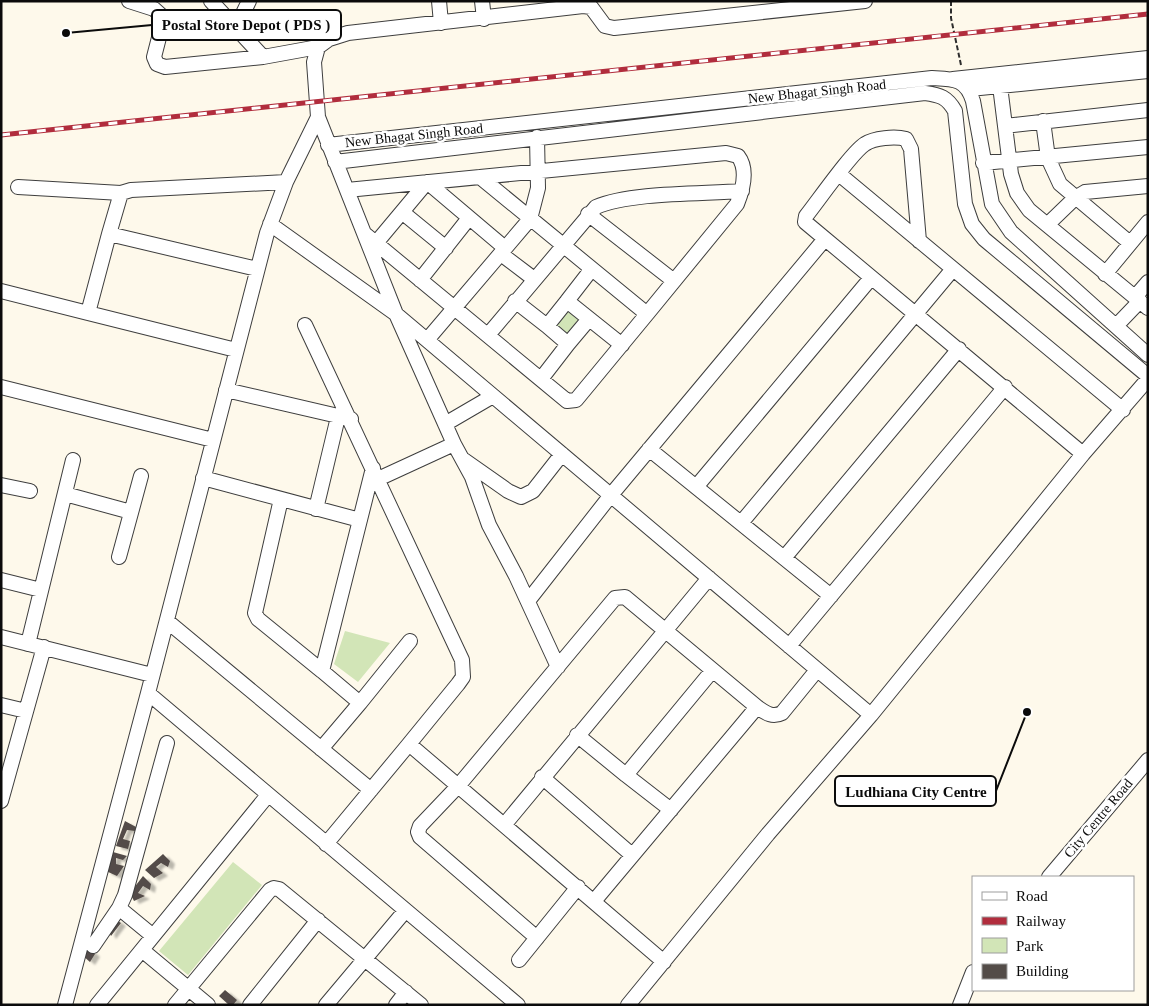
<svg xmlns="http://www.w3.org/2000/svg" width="1149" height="1006" font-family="'Times New Roman',serif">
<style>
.green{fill:#d2e5b7}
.building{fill:#534c48;filter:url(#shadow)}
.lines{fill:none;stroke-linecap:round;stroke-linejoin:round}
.minor-casing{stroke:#3e3e3e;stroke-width:16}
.path{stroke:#2d2d2d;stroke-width:2;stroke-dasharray:5 2.5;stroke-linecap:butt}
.minor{stroke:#fff;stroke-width:14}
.rail-casing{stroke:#b12d3d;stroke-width:5}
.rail{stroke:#fff;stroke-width:3;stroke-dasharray:9;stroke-linecap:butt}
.labels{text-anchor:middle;stroke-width:5;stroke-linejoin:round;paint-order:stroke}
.street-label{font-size:14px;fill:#0b0b0b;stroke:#fff}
.leader{fill:none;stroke:#0b0b0b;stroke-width:2}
.callout-dot{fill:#0b0b0b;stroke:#fff;stroke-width:2}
.callout{fill:#fff;stroke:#0b0b0b;stroke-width:2}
.callout-label{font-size:15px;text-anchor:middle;font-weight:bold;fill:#0b0b0b}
</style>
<defs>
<filter id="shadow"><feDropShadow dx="5" dy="3" stdDeviation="1" flood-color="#0004"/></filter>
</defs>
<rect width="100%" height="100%" fill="#fef9eb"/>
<path class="green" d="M567 309 579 318 567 335 555 325Z
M345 631 390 643 358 682 334 664Z
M233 862 262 885 188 975 159 951Z"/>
<path class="building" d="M125 821 136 827 135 831 127 830 123 839 130 841 128 849 116 846Z
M113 852 127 856 123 860 116 858V864L124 866 117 876 106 871Z
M163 854 170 861 168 867 161 863 156 867 163 873 154 878 145 870Z
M143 876 151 884 150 890 143 886 138 893 145 896 134 901 130 893Z
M115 919 121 923 111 936 109 932Z
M88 948 95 954 90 962 82 955Z
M225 990 237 1000 233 1005H229L219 996Z"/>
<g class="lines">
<defs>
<path id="minor" d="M129 1 154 9 164 18 154 57 157 64 165 67 263 57 318 47
M211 1 263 57
M439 1 441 23
M482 1 484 19
M865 1 614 28 605 26 591 7 583 6 348 33 329 39 318 47 314 62 318 117 396 314 871 715 1083 454 1148 379
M236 28 249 1
M953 79 1148 58
M1000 86 1011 174 1017 193 1029 210 1148 308
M970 89 1148 71
M318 117 286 182 267 233 148 693 518 1005
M1043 121 1048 158 1060 184 1130 243
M1005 126 1148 110
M328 145 932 78C953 79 966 78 973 101L992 204 1011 232 1148 355
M335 162 925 93C940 95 947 97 955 111L965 204 972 224 984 239 1148 376
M983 163 1148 147
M839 174 1123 410
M18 187 121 193
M347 190 726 153 738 156C748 169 743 189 737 204L647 314
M402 212 446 248
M588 214 674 281
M270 224 396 314 454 444 378 479
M1047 225 1075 198 1085 192 1148 186
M109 234 88 313 236 350
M366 235 567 401 576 400 647 314 480 177
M919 241 911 149 906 139C895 136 874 138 865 144 852 152 818 201 806 216L805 222 1083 454
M376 243 427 182 505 248
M501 254 534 279
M257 269 109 234 121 193 131 190 286 182
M591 270 567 301 622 345
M1105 274 1148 222
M420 280 469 218
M1 291 88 313
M1135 297 1148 282
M515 301 547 326 567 301
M305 325 462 660 463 677 458 684 409 744
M547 326 568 344 589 319
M1116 326 1140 301
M488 335 596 207C630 192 703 194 742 191
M427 340 530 219 538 188 537 137
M541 379 568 344
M1 387 213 440
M226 390 351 419
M445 424 493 396
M454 444 472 477 489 525 516 576 558 667
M649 449 831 596
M464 460 508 491 521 497 533 491 562 454
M203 478 360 520
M1 485 30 491
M696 487 871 278
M65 494 131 512
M281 499 255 613 258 619 322 671 373 468
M316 509 338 417
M741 523 953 269
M119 557 141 476
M784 558 959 349
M1 580 41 590
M528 601 611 495 824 240
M167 621 371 790
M1 637 152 675
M28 644 73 460
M789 646 1005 387
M322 671 360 703 410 641
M1 705 26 711
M577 735 626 775
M321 749 360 703
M542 777 632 855
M1 801 44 647
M671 810 626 775 712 671
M505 824 709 578
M326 844 409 744 664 962
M1049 877 1148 760
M595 900 757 707C766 713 772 718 782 713L817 670
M119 908 153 936
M537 938 420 837 418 832 420 826 459 785 615 598 625 597 757 707
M93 946 119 908 125 895 167 743
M142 950 208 1005
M519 960 578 887
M65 1005 148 693
M97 1005 268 795
M175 1005 270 890 274 888 279 889 421 1005
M250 1005 318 920
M326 1005 405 911
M396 1005 406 992
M628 1005 768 834 871 715
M960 1005 973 972"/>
</defs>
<use href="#minor" class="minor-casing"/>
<path class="path" d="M951 1V18L961 65"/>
<use href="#minor" class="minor"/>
<defs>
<path id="rail" d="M1 135 1148 14"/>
</defs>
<use href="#rail" class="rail-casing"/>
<use href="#rail" class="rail"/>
</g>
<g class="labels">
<g class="street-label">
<text transform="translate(817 91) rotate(-6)" y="5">New Bhagat Singh Road</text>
<text transform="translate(414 135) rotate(-6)" y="5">New Bhagat Singh Road</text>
<text transform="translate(1098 818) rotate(-50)" y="5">City Centre Road</text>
</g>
</g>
<path class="leader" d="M66 33L152 25M1027 712L996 791"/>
<g class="callout-dot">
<circle cx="66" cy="33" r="5"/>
<circle cx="1027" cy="712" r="5"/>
</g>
<g class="callout">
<rect x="152" y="10" width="189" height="30" rx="5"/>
<rect x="835" y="776" width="161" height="30" rx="5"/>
</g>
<g class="callout-label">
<text x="246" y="30">Postal Store Depot ( PDS )</text>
<text x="916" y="797">Ludhiana City Centre</text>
</g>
<rect width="1149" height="1006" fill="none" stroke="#0b0b0b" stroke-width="5"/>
<rect x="972" y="876" width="162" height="115" fill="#ffffff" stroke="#9d9d9d"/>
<rect x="982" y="892" width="25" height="8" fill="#ffffff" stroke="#9d9d9d"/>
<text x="1016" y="901" font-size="15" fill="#0b0b0b">Road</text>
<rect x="982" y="917" width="25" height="8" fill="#b12d3d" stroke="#9d9d9d"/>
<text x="1016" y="926" font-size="15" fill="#0b0b0b">Railway</text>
<rect x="982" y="938" width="25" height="15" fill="#d2e5b7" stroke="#9d9d9d"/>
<text x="1016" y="951" font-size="15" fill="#0b0b0b">Park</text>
<rect x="982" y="964" width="25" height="15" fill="#534c48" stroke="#9d9d9d"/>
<text x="1016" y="976" font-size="15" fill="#0b0b0b">Building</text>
</svg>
